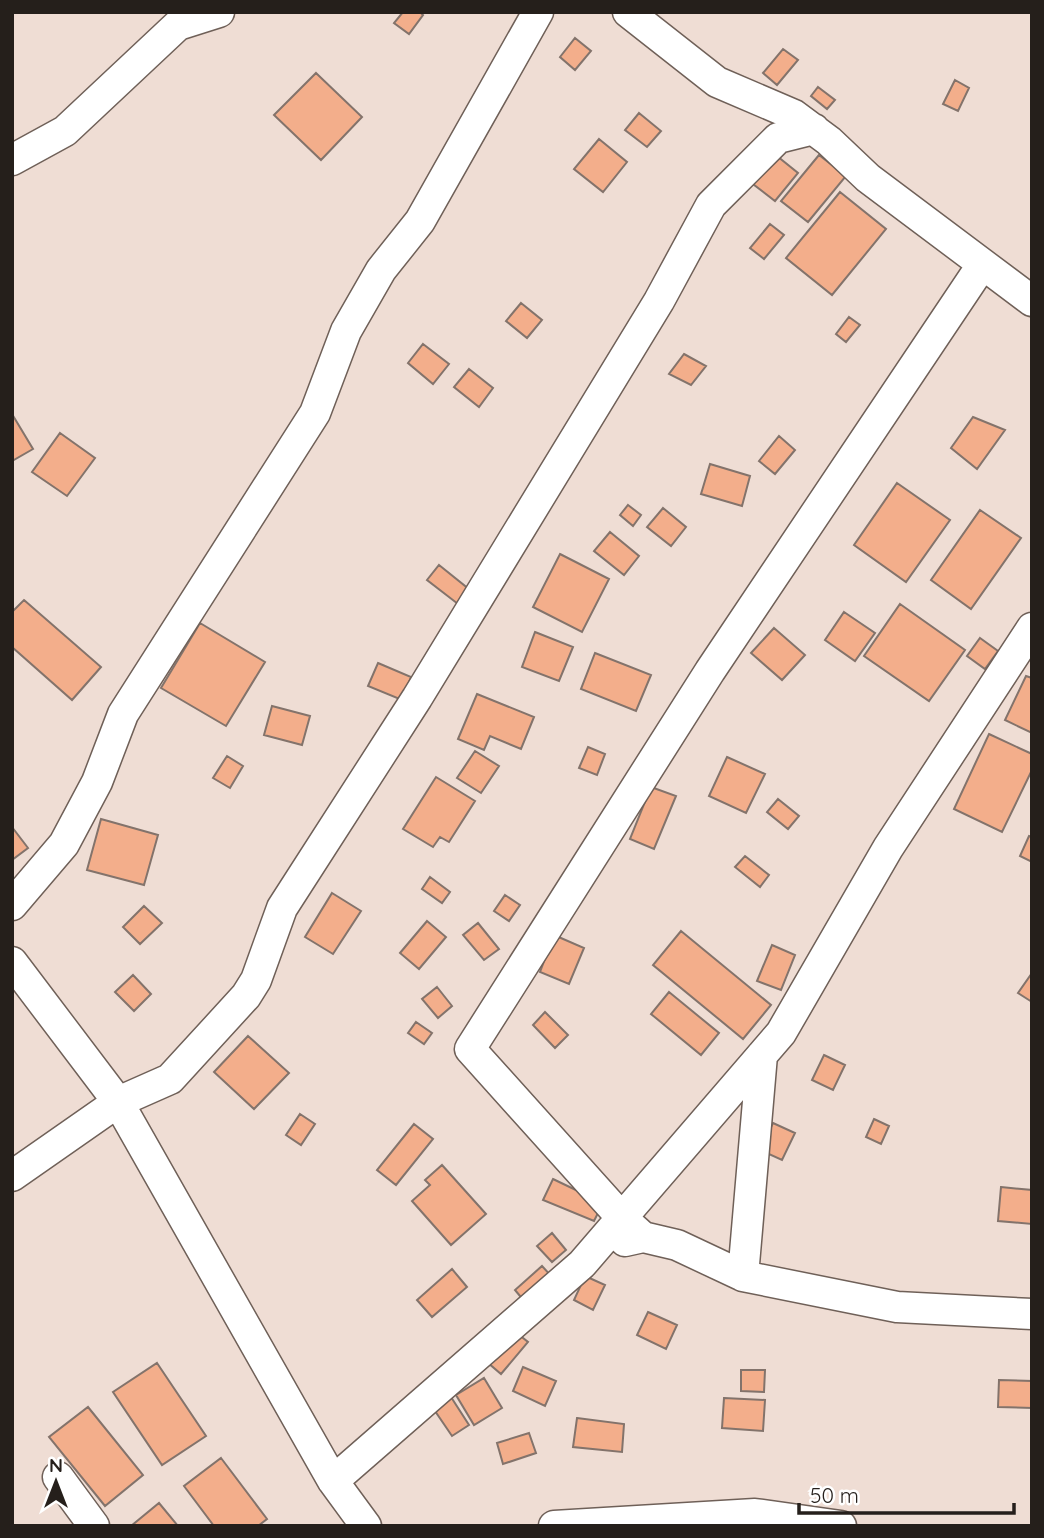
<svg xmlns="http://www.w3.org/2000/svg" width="1044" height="1538" font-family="Quicksand,sans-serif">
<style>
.building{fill:#f3ae8b;stroke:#83736b;stroke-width:2}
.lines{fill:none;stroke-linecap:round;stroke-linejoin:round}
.minor-casing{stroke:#6f6058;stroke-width:33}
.minor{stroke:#fff;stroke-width:30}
</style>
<rect width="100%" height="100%" fill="#efddd4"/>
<path class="building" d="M403 12H420L423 15 409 34 394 23Z
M575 38 591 51 575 70 560 57Z
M783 49 798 60 777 85 763 73Z
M316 73 362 117 321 160 274 115Z
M955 80 969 88 958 111 943 104Z
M818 87 835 100 827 109 811 96Z
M639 113 661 131 647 147 625 130Z
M599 139 627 162 603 192 574 169Z
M772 152 798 173 775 201 749 181Z
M819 155 846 176 808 222 781 201Z
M840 192 886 229 832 295 786 258Z
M770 224 784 235 764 259 750 248Z
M521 303 542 320 527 338 506 321Z
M849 317 860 325 846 342 836 334Z
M423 344 449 364 433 384 408 363Z
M684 354 706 366 691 385 669 374Z
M469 369 493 388 479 407 454 387Z
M12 414 33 449 12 461Z
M973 417 1005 430 977 469 951 448Z
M60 433 95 458 67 496 32 472Z
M779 436 795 450 775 474 759 461Z
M710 464 750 476 742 506 701 494Z
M897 483 950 520 906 582 854 545Z
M628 505 641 515 633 526 620 515Z
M663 508 686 527 671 546 647 527Z
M980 510 1021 538 971 609 931 580Z
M610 532 639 556 624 575 594 551Z
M560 554 609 579 582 632 533 607Z
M439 565 470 590 458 604 427 580Z
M24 600 101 667 72 700 12 647V612Z
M900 604 965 650 929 701 864 656Z
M844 612 875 633 855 661 825 640Z
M200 623 265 662 226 726 161 688Z
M774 628 805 655 782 680 751 653Z
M535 632 573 647 559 681 522 667Z
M980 638 998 651 985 669 967 656Z
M595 653 651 675 636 711 581 689Z
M378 663 411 677 402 700 368 686Z
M1026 676 1032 678V733L1005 720Z
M477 694 534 717 521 749 490 736 484 750 458 739Z
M272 706 310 716 302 745 264 735Z
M989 734 1032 754V770L1002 832 954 809Z
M588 747 605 754 597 775 579 768Z
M475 751 499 766 481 793 457 778Z
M227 756 243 766 230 788 213 778Z
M727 757 765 774 746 813 709 796Z
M436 777 475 801 449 842 440 837 433 847 403 829Z
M651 787 676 796 654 849 630 839Z
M778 799 799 816 788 829 767 812Z
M101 819 158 835 144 885 87 870Z
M12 827 28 848 12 860Z
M1029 836 1032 837V862L1020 856Z
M745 856 769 875 760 887 735 867Z
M430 877 450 892 442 903 422 889Z
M332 893 361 911 333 954 305 937Z
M505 895 520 905 509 921 494 911Z
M144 906 162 923 140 944 123 927Z
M427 921 446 937 419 969 400 953Z
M478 923 499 949 484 960 463 935Z
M681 931 771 1005 743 1039 653 965Z
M554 935 584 948 569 984 540 972Z
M772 945 795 955 781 990 757 981Z
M1032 973V1002L1018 993Z
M133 975 151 994 134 1011 115 992Z
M437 987 452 1006 438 1018 422 999Z
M669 992 719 1033 701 1055 651 1014Z
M545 1012 568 1035 555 1048 533 1025Z
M416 1022 432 1033 424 1044 408 1033Z
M248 1036 289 1073 254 1109 214 1072Z
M824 1055 845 1065 833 1090 812 1080Z
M300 1114 315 1124 301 1145 286 1135Z
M874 1119 889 1126 881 1144 866 1137Z
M773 1123 795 1133 782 1160 760 1150Z
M414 1124 433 1139 396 1185 377 1170Z
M442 1165 486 1214 451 1245 412 1201 430 1185 425 1180Z
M553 1179 603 1203 594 1221 543 1200Z
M1001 1187 1032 1190V1224L998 1221Z
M552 1233 566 1250 552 1262 537 1246Z
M542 1266 553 1278 525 1302 515 1290Z
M452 1269 467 1287 432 1317 417 1300Z
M585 1276 605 1285 593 1310 574 1300Z
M648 1312 677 1325 666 1349 637 1335Z
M513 1330 528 1342 501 1374 487 1362Z
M157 1363 206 1436 162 1465 113 1392Z
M523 1367 556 1381 545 1406 513 1391Z
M741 1370H765L764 1392 741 1391Z
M484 1378 502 1408 474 1425 456 1395Z
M999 1380 1032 1381V1408L998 1407Z
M451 1397 469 1425 452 1436 433 1408Z
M724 1398 765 1400 763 1431 722 1428Z
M88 1407 143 1475 105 1506 49 1437Z
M577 1418 624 1424 622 1452 573 1447Z
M529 1433 536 1453 503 1464 497 1443Z
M221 1458 267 1519 258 1526H214L184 1486Z
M159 1503 178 1526H131Z"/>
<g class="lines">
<defs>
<path id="minor" d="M628 12 717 82 794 115 829 141 868 178 1032 301
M12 160 65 131 178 25 219 12
M12 905 64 844 97 782 123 714 315 413 346 331 381 270 420 221 538 12
M12 962 118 1102 333 1481 366 1526
M12 1176 118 1102 170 1079 246 996 256 980 282 908 417 698 659 301 711 205 778 138 814 129
M643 1237 622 1218 470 1049 710 671 982 265
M625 1241 643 1237 677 1245 743 1276 897 1307 1032 1314
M743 1276 762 1055
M58 1477 94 1526
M333 1481 582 1264 781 1033 888 848 1032 628
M554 1526 755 1514 841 1526"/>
</defs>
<use href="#minor" class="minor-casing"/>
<use href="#minor" class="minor"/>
</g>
<rect width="1044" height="1538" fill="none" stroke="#251f1b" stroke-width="28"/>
<g transform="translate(56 1482)" stroke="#ffffff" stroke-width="5" paint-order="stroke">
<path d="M0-5L12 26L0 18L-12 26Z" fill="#251f1b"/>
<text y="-10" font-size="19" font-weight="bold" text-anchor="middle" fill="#251f1b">N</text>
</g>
<path d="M799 1503v10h215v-10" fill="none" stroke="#251f1b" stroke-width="3.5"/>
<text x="810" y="1503" font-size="21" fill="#251f1b" stroke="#ffffff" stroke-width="5" paint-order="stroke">50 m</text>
</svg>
